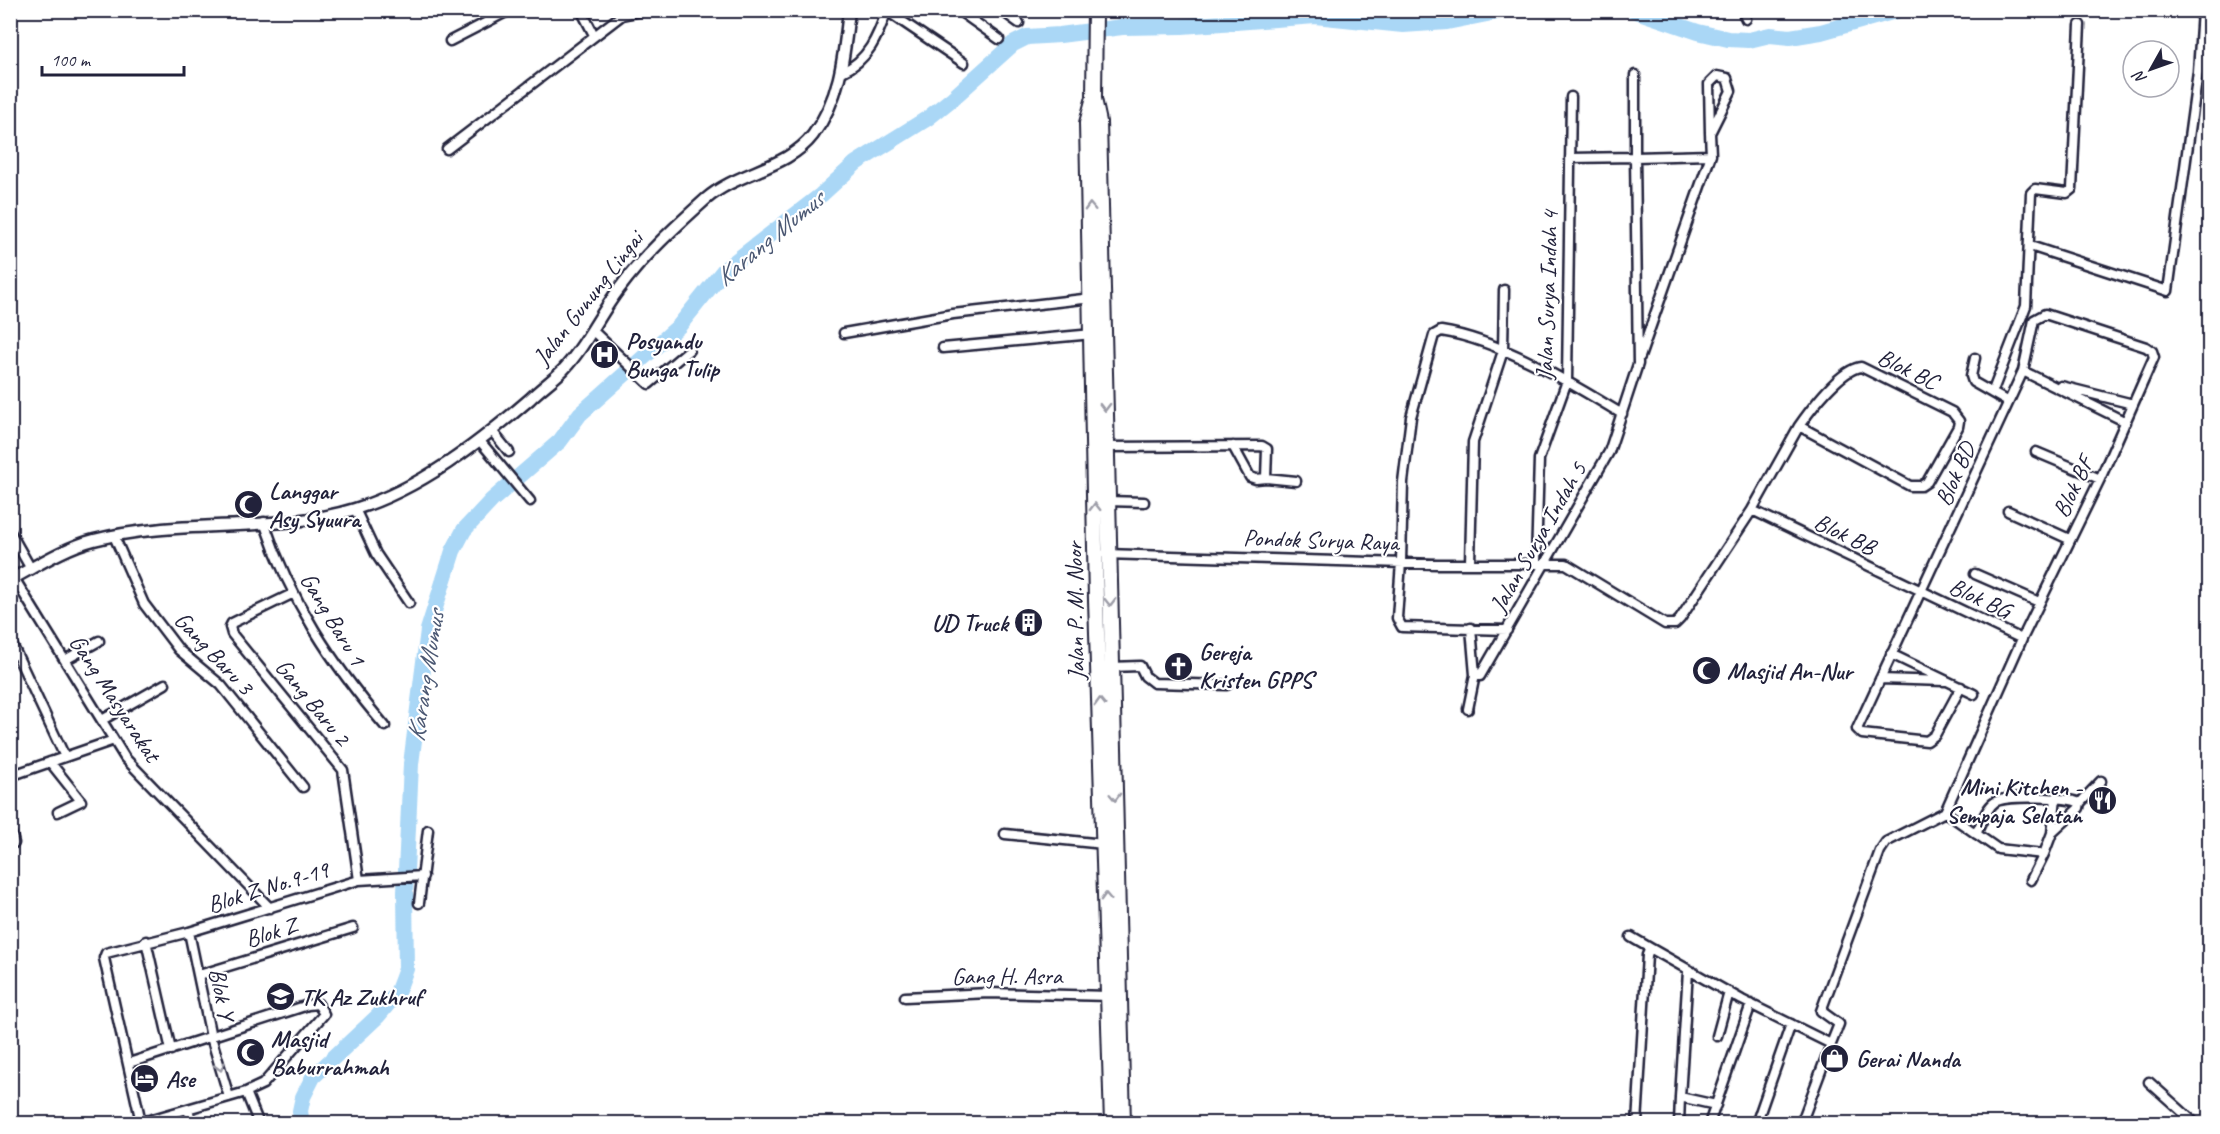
<svg xmlns="http://www.w3.org/2000/svg" width="2220" height="1134" font-family="Caveat,sans-serif">
<style>
.lines{fill:none;stroke-linecap:round;stroke-linejoin:round}
.river{stroke:#aad7f6;stroke-width:16}
.minor-casing{stroke:#22223b;stroke-width:13}
.tertiary-casing{stroke:#22223b;stroke-width:15}
.trunk-casing{stroke:#22223b;stroke-width:18}
.minor{stroke:#fff;stroke-width:8}
.tertiary{stroke:#fff;stroke-width:10}
.trunk{stroke:#fff;stroke-width:14}
.oneway{stroke:#9c9ca7}
.labels{text-anchor:middle;stroke-width:4.5;stroke-linejoin:round;paint-order:stroke}
.street-label{font-size:24px;fill:#22223b;stroke:#fff}
.poi-label{font-size:24px;font-weight:bold;fill:#22223b;stroke:#fff;text-anchor:start}
.water-label{font-size:26px;font-style:italic;fill:#4b5873;stroke:#fff}
</style>
<rect width="100%" height="100%" fill="#fff"/>
<filter id="ink" filterUnits="userSpaceOnUse"><feTurbulence type="fractalNoise" baseFrequency=".0167" numOctaves="2"/><feDisplacementMap in="SourceGraphic" scale="12" xChannelSelector="R" yChannelSelector="G"/><feConvolveMatrix kernelMatrix="1 2 1 2 8 2 1 2 1" color-interpolation-filters="sRGB"/></filter>
<g filter="url(#ink)">
<g class="lines">
<path class="river" d="M1633 10 1698 32 1728 39 1749 40 1770 35 1790 37 1821 32 1899 10
M302 1124 300 1111 303 1097 313 1077 378 1016 397 993 406 969 405 892 411 764 428 630 453 551 464 530 492 500 560 441 580 414 679 326 724 270 821 195 856 163 928 118 953 98 1013 44 1027 37 1060 35 1122 27 1182 26 1315 16 1403 25 1447 22 1507 10"/>
<defs>
<path id="minor" d="M581 10 594 35
M958 10 999 39
M1001 10 1019 23
M1742 10 1746 19
M887 11 964 63
M450 41 510 10
M842 72C868 61 878 36 887 10
M1635 75V157L1711 155 1640 357
M1717 76 1727 78 1731 91 1710 133 1709 84Z
M1710 133 1711 155
M447 149 622 15 647 10
M2030 246 2168 291 2198 72 2202 10
M593 331 649 384 689 350
M844 333 953 314 1092 298
M943 348 1093 334
M1975 358 1971 376 1973 382 2008 402
M1861 367 1952 412 1959 421 1958 427 1927 482 1921 486H1910L1799 426C1811 409 1841 369 1861 367Z
M2023 371 2126 422
M2061 386 2133 404
M1992 393 2026 306 2031 193 2035 189 2067 193 2072 189 2080 25
M492 431 509 452
M480 441 530 501
M1233 446 1250 477 1256 479 1266 478
M1106 447 1262 446 1267 449 1266 478 1296 481
M2036 452 2100 479
M1107 501 1144 502
M355 509 376 554 409 603
M1752 510 2022 639
M2008 511 2069 539
M264 522C290 600 332 664 385 726
M10 532 31 569
M114 536 144 604 179 650 221 685 303 787
M1105 554 1437 564H1566L1665 624H1675L1680 619 1752 510 1799 426
M1536 562 1539 459 1567 381 1571 97
M1470 563 1473 442 1503 351 1504 290
M1975 574 2039 602
M14 578 125 758 270 908
M292 594 232 623 230 627 232 634 343 770 359 880
M1471 628 1475 675 1480 676 1609 452 1638 364 1635 157 1570 158
M1507 630 1402 627 1397 618 1401 562 1403 482 1411 417 1434 335 1441 331C1500 340 1571 383 1622 414
M10 640 65 757
M1891 654 1974 694
M65 660 99 641
M1111 667 1140 666 1145 676 1154 683 1227 685
M1880 679 1945 681
M1468 709 1475 675
M102 720 165 684
M50 762 81 801 58 812
M10 776 114 740
M1945 812 1998 849 2044 854 2052 833 2079 808 2080 803 2101 781
M10 829 14 843
M2052 833 2056 798
M1005 834 1104 844
M1976 834C1981 824 1986 808 1995 802 2006 795 2069 797 2080 803
M2031 880 2044 854
M419 903 428 830
M189 932 211 1037 229 1097
M1631 937 1650 948
M146 941 171 1050
M1688 971 1680 1097 1716 1105
M199 975 353 928
M905 997 989 993 1109 996
M1717 1036 1729 992
M1831 1044 1839 1024 1821 1011 1880 851 1886 842 1945 812 2022 639 2100 479 2154 357 2152 351 2146 347 2045 314 2034 320 2023 371 1857 729 1862 734 1927 741 1935 735 1961 687
M129 1063 308 1005 318 1004 324 1014 263 1084 246 1092 139 1123
M2149 1082 2196 1124
M246 1092 259 1124
M188 1110 193 1124
M141 1122 104 958 106 953 189 932 359 880 423 876
M1637 1124 1647 955 1650 948 1742 1000 1831 1044 1801 1124
M1679 1124 1680 1097
M1709 1124 1751 1004
M1756 1124 1791 1024"/>
<path id="tertiary" d="M10 580C36 566 66 547 94 540 179 518 275 534 355 509 420 489 479 443 530 399 540 389 553 380 563 370 586 346 599 315 619 289 644 255 675 227 706 199 738 171 787 169 813 135 841 97 844 55 849 10"/>
<path id="trunk" d="M1095 10 1094 97 1087 123 1096 600 1112 1124
M1094 99 1099 122 1123 1124"/>
</defs>
<use href="#minor" class="minor-casing"/>
<use href="#tertiary" class="tertiary-casing"/>
<use href="#trunk" class="trunk-casing"/>
<use href="#minor" class="minor"/>
<use href="#tertiary" class="tertiary"/>
<use href="#trunk" class="trunk"/>
</g>
<defs><path id="oneway-chevron" d="M-2-3.5L2.5 0L-2 3.5" fill="none" stroke-width="1.6" stroke-linecap="round" stroke-linejoin="round" transform="scale(1.5)"/></defs>
<g class="oneway">
<use href="#oneway-chevron" transform="translate(1090 207) rotate(-92)"/>
<use href="#oneway-chevron" transform="translate(1105 407) rotate(89)"/>
<use href="#oneway-chevron" transform="translate(1095 507) rotate(-91)"/>
<use href="#oneway-chevron" transform="translate(1110 602) rotate(89)"/>
<use href="#oneway-chevron" transform="translate(1100 702) rotate(-92)"/>
<use href="#oneway-chevron" transform="translate(1115 797) rotate(88)"/>
<use href="#oneway-chevron" transform="translate(1106 897) rotate(-92)"/>
<use href="#oneway-chevron" transform="translate(220 1067) rotate(74)"/>
</g>
</g>
<defs>
<symbol id="hospital-disc" viewBox="-11 -11 22 22"><circle r="9.5" fill="#22223b" stroke="#fff"/><path d="M-5-5h3v3.5h4V-5h3V5h-3V1.5h-4V5h-3Z" fill="#fff"/></symbol>
<symbol id="mosque-disc" viewBox="-11 -11 22 22"><circle r="9.5" fill="#22223b" stroke="#fff"/><path d="M3.5-4.9A6 6 0 1 0 3.5 4.9A5 5 0 1 1 3.5-4.9Z" fill="#fff"/></symbol>
<symbol id="building-disc" viewBox="-11 -11 22 22"><circle r="9.5" fill="#22223b" stroke="#fff"/><path d="M-4-6H4V6H1V3H-1V6H-4ZM-2.5-4.3h1.7v1.8h-1.7ZM.8-4.3h1.7v1.8H.8ZM-2.5-1h1.7V.8h-1.7ZM.8-1h1.7V.8H.8Z" fill="#fff"/></symbol>
<symbol id="church-disc" viewBox="-11 -11 22 22"><circle r="9.5" fill="#22223b" stroke="#fff"/><path d="M-1.2-6h2.4v3.5h3.3v2.4h-3.3V6h-2.4V-.1h-3.3v-2.4h3.3Z" fill="#fff"/></symbol>
<symbol id="restaurant-disc" viewBox="-11 -11 22 22"><circle r="9.5" fill="#22223b" stroke="#fff"/><path d="M-5-6h1v4h1v-4h1v4h1v-4h1v5L-1.5 .5V6h-2V.5L-5-1ZM5-6V6H3V1.5H1.5Q1.5-4 5-6Z" fill="#fff"/></symbol>
<symbol id="school-disc" viewBox="-11 -11 22 22"><circle r="9.5" fill="#22223b" stroke="#fff"/><path d="M0-5L7-2L0 1L-7-2ZM-4 1L0 2.5L4 1V4Q0 6-4 4Z" fill="#fff"/></symbol>
<symbol id="shop-disc" viewBox="-11 -11 22 22"><circle r="9.5" fill="#22223b" stroke="#fff"/><path d="M-5-2.5h2.3a2.7 3.5 0 0 1 5.4 0H5L5.5 6h-11ZM-1.5-2.5h3a1.5 2.3 0 0 0-3 0Z" fill="#fff"/></symbol>
<symbol id="hotel-disc" viewBox="-11 -11 22 22"><circle r="9.5" fill="#22223b" stroke="#fff"/><path d="M-6-4.5h1.5V1H6V5H4.5V3h-9V5H-6ZM-4 0a1.8 1.8 0 1 1 3.6 0ZM.5 0V-2.5h3Q6-2.5 6 0Z" fill="#fff"/></symbol>
</defs>
<g fill-rule="evenodd">
<use href="#hospital-disc" x="588" y="338" width="33" height="33"/>
<use href="#mosque-disc" x="232" y="488" width="33" height="33"/>
<use href="#building-disc" x="1012" y="606" width="33" height="33"/>
<use href="#church-disc" x="1162" y="650" width="33" height="33"/>
<use href="#mosque-disc" x="1690" y="654" width="33" height="33"/>
<use href="#restaurant-disc" x="2086" y="784" width="33" height="33"/>
<use href="#school-disc" x="264" y="980" width="33" height="33"/>
<use href="#mosque-disc" x="234" y="1036" width="33" height="33"/>
<use href="#shop-disc" x="1818" y="1042" width="33" height="33"/>
<use href="#hotel-disc" x="128" y="1062" width="33" height="33"/>
</g>
<g class="labels">
<g class="street-label">
<text transform="translate(1547 295) rotate(-88)" y="8">Jalan Surya Indah 4</text>
<text transform="translate(588 298) rotate(-52)" y="8">Jalan Gunung Lingai</text>
<text transform="translate(1908 369) rotate(26)" y="8">Blok BC</text>
<text transform="translate(1955 474) rotate(-66)" y="8">Blok BD</text>
<text transform="translate(2073 487) rotate(-64)" y="8">Blok BF</text>
<text transform="translate(1845 534) rotate(26)" y="8">Blok BB</text>
<text transform="translate(1538 537) rotate(-60)" y="8">Jalan Surya Indah 5</text>
<text transform="translate(1321 540) rotate(2)" y="8">Pondok Surya Raya</text>
<text transform="translate(1980 598) rotate(25)" y="8">Blok BG</text>
<text transform="translate(1075 611) rotate(-91)" y="8">Jalan P. M. Noor</text>
<text transform="translate(333 619) rotate(59)" y="8">Gang Baru 1</text>
<text transform="translate(214 653) rotate(47)" y="8">Gang Baru 3</text>
<text transform="translate(115 698) rotate(57)" y="8">Gang Masyarakat</text>
<text transform="translate(313 702) rotate(51)" y="8">Gang Baru 2</text>
<text transform="translate(268 887) rotate(-17)" y="8">Blok Z No.9-19</text>
<text transform="translate(271 932) rotate(-17)" y="8">Blok Z</text>
<text x="1007" y="984">Gang H. Asra</text>
<text transform="translate(222 994) rotate(79)" y="8">Blok Y</text>
</g>
<g class="poi-label">
<text x="626" y="349">Posyandu<tspan x="626" dy="28">Bunga Tulip</tspan></text>
<text x="269" y="499">Langgar<tspan x="269" dy="28">Asy Syuura</tspan></text>
<text x="1008" y="631" text-anchor="end">UD Truck</text>
<text x="1199" y="660">Gereja<tspan x="1199" dy="28">Kristen GPPS</tspan></text>
<text x="1727" y="679">Masjid An-Nur</text>
<text x="2082" y="795" text-anchor="end">Mini Kitchen -<tspan x="2082" dy="28">Sempaja Selatan</tspan></text>
<text x="301" y="1005">TK Az Zukhruf</text>
<text x="271" y="1047">Masjid<tspan x="271" dy="28">Baburrahmah</tspan></text>
<text x="1856" y="1067">Gerai Nanda</text>
<text x="166" y="1087">Ase</text>
</g>
<g class="water-label">
<text transform="translate(769 238) rotate(-40)" y="9">Karang Mumus</text>
<text transform="translate(425 676) rotate(-81)" y="9">Karang Mumus</text>
</g>
</g>
<rect width="2220" height="1134" fill="none" stroke="#fff" stroke-width="36"/>
<rect x="18" y="18" width="2184" height="1098" fill="none" stroke="#22223b" stroke-width="2" filter="url(#ink)"/>
<g transform="translate(2151 69) rotate(230)"><circle r="28" fill="#ffffff" stroke="#a7a7b1" stroke-width="1.5"/>
<path d="M0-4.5L10 22L0 15L-10 22Z" fill="#22223b"/>
<text y="-9" font-size="16" font-weight="bold" text-anchor="middle" fill="#22223b">N</text>
</g>
<path d="M42 66v9h142v-9" fill="none" stroke="#22223b" stroke-width="3"/>
<text x="51" y="66" font-size="18" fill="#22223b" stroke="#ffffff" stroke-width="4.5" paint-order="stroke">100 m</text>
</svg>
